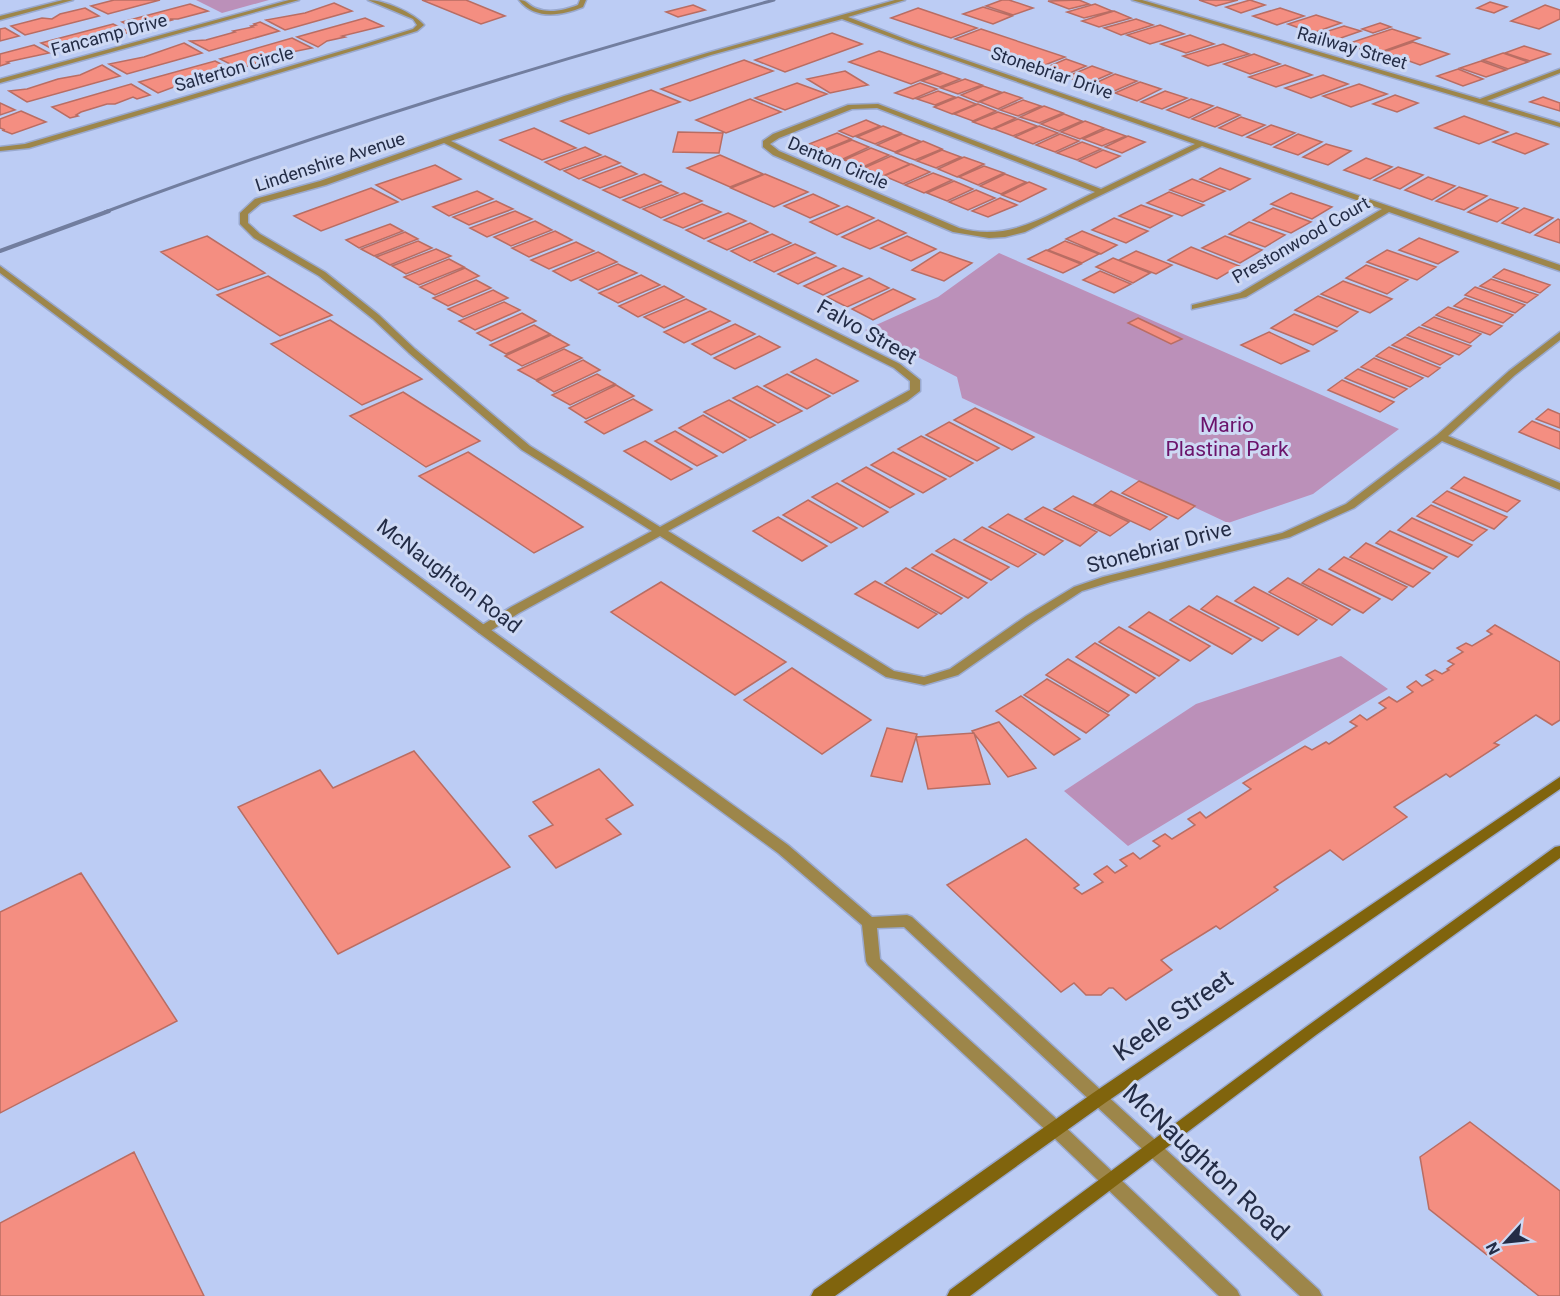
<svg xmlns="http://www.w3.org/2000/svg" width="1560" height="1296" viewBox="0 0 1560 1296" font-family="Roboto,sans-serif">
<style>
.green{fill:#bb90b9}
.building{fill:#f48e81;stroke:#b96d63;stroke-width:1.5}
.lines{fill:none;stroke-linecap:round;stroke-linejoin:round}
.minor-casing{stroke:#9aa9ce;stroke-width:3}
.tertiary-casing{stroke:#9aa9ce;stroke-width:3}
.secondary-casing{stroke:#9aa9ce;stroke-width:3}
.minor{fill:#9d864a;fill-rule:evenodd}
.tertiary{fill:#9d864a;fill-rule:evenodd}
.secondary{fill:#80640d;fill-rule:evenodd}
.rail-far1{stroke:#727e9f;stroke-width:3}
.rail{stroke:#727e9f;stroke-width:4}
.labels{text-anchor:middle;stroke-width:6;stroke-linejoin:round;paint-order:stroke}
.far-street-label{font-size:18px;fill:#232c46;stroke:#ced9f4}
.street-label{font-size:21px;fill:#232c46;stroke:#ced9f4}
.park-label{font-size:21px;fill:#6b136b;stroke:#ced9f4}
.near-street-label{font-size:26px;fill:#232c46;stroke:#ced9f4}
</style>
<rect width="100%" height="100%" fill="#bcccf4"/>
<!-- green -->
<path class="green" d="M196,0H269L222,13Z
M999,253L1399,429L1313,494L1228,523L962,398L957,377L865,330L938,297Z
M1341,656L1388,689L1128,846L1064,791L1196,704Z"/>
<!-- building -->
<path class="building" d="M114,0H160L108,14L91,6Z
M422,0H466L505,16L481,24Z
M1002,0H1009L1033,8L1013,15L986,6Z
M1079,0L1089,4L1069,9L1048,1Z
M1199,0H1238L1216,6Z
M1250,0L1265,5L1241,13L1226,7Z
M1490,2L1507,7L1494,13L1477,8Z
M334,3L352,11L285,30L266,20L305,13Z
M190,4L208,11L178,19H170L172,20L137,30L122,22Z
M1095,4L1112,11L1084,18L1067,12Z
M693,5L705,10L678,17L666,12Z
M1545,5L1560,10V19L1539,29L1511,21Z
M983,7L1012,16L993,24L963,14Z
M85,8L99,16L25,35L11,26L42,18L52,19L60,14Z
M918,8L977,28L951,38L891,18Z
M1280,8L1304,16L1277,25L1253,16Z
M1114,11L1131,18L1099,27L1082,21Z
M1316,15L1341,23L1313,33L1288,24Z
M365,18L383,26L342,36L345,37L327,41L318,47L297,37Z
M1136,19L1153,25L1121,35L1104,28Z
M260,22L279,31L209,51L190,41L206,40L235,32L233,31L253,27L251,26L256,25L254,24Z
M1380,23L1391,27L1373,33L1362,29Z
M113,24L130,32L100,40L96,38L83,45L56,51L41,43Z
M1160,25L1184,34L1150,44L1127,35Z
M1344,26L1361,31L1338,39L1322,33Z
M5,28L19,36L0,41V29Z
M981,29L1065,57L1040,67L955,39Z
M1392,29L1420,38L1375,54L1347,44Z
M832,33L862,44L785,72L755,60Z
M1190,35L1214,44L1186,53L1161,44Z
M292,38L312,48L277,55L240,69L220,59Z
M1413,42L1449,54L1420,65L1384,52Z
M184,43L202,53L127,74L109,64L144,57Z
M1223,44L1249,54L1208,66L1183,56Z
M34,45L49,53L7,62L9,63L0,66V54Z
M1524,46L1550,54L1530,61L1505,53Z
M879,51L941,72L911,84L849,62Z
M1503,53L1528,62L1508,69L1483,60Z
M1254,54L1280,64L1250,74L1224,64Z
M1066,59L1086,66L1063,76L1043,69Z
M744,60L773,71L690,101L661,89Z
M215,61L235,71L198,78L158,93L139,82Z
M1481,61L1506,70L1486,77L1460,68Z
M102,65L120,76L27,102L9,91L27,89L58,79L80,75Z
M1285,65L1312,75L1276,87L1249,77Z
M1092,66L1112,73L1087,84L1066,77Z
M1458,69L1483,79L1463,86L1437,76Z
M845,71L868,85L830,93L807,79Z
M943,73L960,79L940,87L922,81Z
M1115,74L1137,81L1112,92L1091,85Z
M1323,75L1348,84L1311,98L1285,88Z
M965,79L982,85L958,94L941,88Z
M1140,82L1161,89L1137,101L1115,93Z
M797,83L827,94L785,110L755,98Z
M920,83L937,89L913,99L895,93Z
M131,84L150,95L137,99L133,97L115,104H107L81,112L76,115L78,116L70,118L52,107Z
M1359,84L1387,94L1351,107L1323,96Z
M983,86L1001,92L978,102L961,95Z
M651,90L680,102L589,134L561,121Z
M938,91L955,97L935,105L917,99Z
M1165,91L1187,98L1162,109L1141,102Z
M1004,92L1022,98L998,109L980,102Z
M1395,95L1418,103L1397,112L1373,104Z
M958,97L976,104L952,114L934,107Z
M1543,97L1560,103V111L1530,102Z
M750,99L781,112L726,133L696,120Z
M1191,99L1213,106L1189,118L1167,110Z
M1023,100L1041,106L1018,116L1000,110Z
M0,103L15,110L0,115Z
M978,104L996,111L973,121L954,114Z
M1044,106L1063,113L1039,123L1020,117Z
M1217,107L1240,115L1215,127L1192,119Z
M21,111L46,122L12,134L2,130H5L0,128V119Z
M998,112L1016,118L992,129L973,122Z
M1064,114L1082,121L1059,131L1041,124Z
M1464,116L1508,132L1479,144L1435,128Z
M1241,117L1265,125L1242,136L1219,128Z
M1018,119L1037,126L1013,136L994,129Z
M866,120L880,126L853,137L839,131Z
M1085,121L1104,128L1080,139L1061,132Z
M1271,125L1295,133L1271,145L1247,137Z
M883,126L901,133L875,144L857,137Z
M1039,126L1058,133L1033,144L1015,137Z
M534,128L576,148L542,160L500,140Z
M1106,129L1126,136L1102,146L1083,139Z
M678,132L723,133L719,153L673,152Z
M837,133L851,139L824,150L809,144Z
M1516,133L1548,144L1525,154L1493,142Z
M902,134L920,141L895,152L877,145Z
M1060,134L1079,141L1055,152L1036,145Z
M1298,134L1322,142L1298,155L1274,147Z
M1128,136L1145,142L1122,153L1105,147Z
M852,140L869,147L843,159L825,151Z
M923,141L942,149L915,160L896,153Z
M1082,142L1101,149L1077,160L1057,153Z
M1326,144L1351,151L1328,165L1303,157Z
M585,147L601,155L560,170L545,162Z
M871,148L889,155L863,167L844,160Z
M942,150L961,157L936,168L917,161Z
M1103,150L1120,156L1096,168L1079,161Z
M720,155L763,174L730,187L687,168Z
M605,156L620,163L579,179L564,171Z
M891,156L910,164L883,176L864,168Z
M964,157L984,164L957,177L938,169Z
M1366,158L1392,167L1370,179L1344,170Z
M911,164L930,172L903,184L884,176Z
M435,165L461,179L402,200L376,185Z
M621,166L637,174L600,188L583,180Z
M984,166L1004,173L978,185L959,177Z
M1398,167L1423,175L1400,189L1374,180Z
M1220,168L1250,179L1230,190L1200,179Z
M933,173L952,180L924,193L905,185Z
M644,174L661,182L620,198L603,190Z
M765,174L808,192L774,207L731,188Z
M1005,174L1026,182L1001,194L980,186Z
M1428,177L1455,186L1432,200L1405,190Z
M1192,179L1225,191L1203,202L1170,190Z
M954,181L973,189L947,201L927,193Z
M1029,182L1046,189L1020,202L1002,195Z
M661,185L678,193L640,208L623,200Z
M1459,187L1487,196L1464,210L1436,201Z
M371,188L398,202L321,231L294,216Z
M976,190L995,198L968,210L949,202Z
M477,191L493,199L449,216L433,207Z
M1169,192L1204,205L1182,216L1147,203Z
M684,193L702,201L661,218L643,209Z
M1291,193L1332,207L1312,219L1271,204Z
M813,194L839,206L810,218L784,206Z
M1000,198L1017,205L988,217L972,211Z
M1490,199L1518,208L1497,222L1468,212Z
M496,201L513,209L469,225L453,217Z
M702,204L721,212L683,228L664,220Z
M1141,205L1172,216L1150,228L1119,216Z
M847,206L874,218L837,235L810,222Z
M1273,208L1311,222L1291,233L1253,220Z
M1524,208L1553,218L1530,233L1502,223Z
M515,211L532,219L487,237L470,228Z
M728,213L746,221L704,239L686,230Z
M1114,218L1148,231L1126,243L1092,230Z
M1558,219L1560,220V243L1535,235Z
M878,220L906,233L870,249L842,237Z
M535,221L552,230L511,246L494,237Z
M1249,222L1285,235L1265,247L1229,234Z
M750,223L768,232L727,250L708,241Z
M390,224L403,231L359,248L346,240Z
M555,231L572,240L529,257L512,248Z
M1082,231L1117,245L1101,254L1066,239Z
M405,232L418,239L374,256L361,249Z
M772,234L791,243L750,261L731,251Z
M207,236L265,273L218,290L161,252Z
M907,236L936,249L911,261L881,248Z
M1225,236L1262,250L1240,263L1202,248Z
M1419,238L1458,252L1438,264L1399,250Z
M418,241L432,248L390,265L376,257Z
M1065,241L1099,254L1082,263L1048,250Z
M576,242L594,251L549,269L531,260Z
M795,244L815,253L774,272L754,262Z
M1191,247L1239,266L1217,279L1168,260Z
M436,249L451,256L406,274L392,266Z
M1046,250L1081,264L1063,273L1028,259Z
M1387,250L1436,267L1417,280L1367,262Z
M1136,251L1172,265L1156,274L1119,260Z
M598,252L617,262L571,281L553,271Z
M940,252L972,263L944,281L912,270Z
M816,257L836,266L798,284L778,274Z
M1113,258L1150,273L1133,283L1096,267Z
M449,259L464,267L419,285L404,277Z
M618,264L637,273L598,290L580,280Z
M1366,265L1408,280L1387,294L1346,278Z
M465,268L479,276L435,295L420,287Z
M843,268L862,276L823,295L804,286Z
M1504,269L1550,285L1540,293L1493,277Z
M1100,271L1131,284L1114,293L1083,280Z
M641,275L660,285L618,303L599,293Z
M268,276L332,315L280,336L217,295Z
M869,278L889,288L847,307L827,297Z
M1491,279L1538,295L1527,303L1480,286Z
M476,280L491,288L448,306L433,298Z
M1343,281L1392,299L1370,313L1321,294Z
M664,286L684,297L638,317L619,306Z
M1475,287L1525,305L1515,313L1465,295Z
M893,289L915,299L873,320L852,309Z
M493,290L508,298L463,317L448,309Z
M1318,296L1358,312L1337,327L1295,310Z
M1465,298L1513,315L1503,323L1454,306Z
M686,299L706,309L664,328L644,317Z
M504,302L520,310L475,330L459,321Z
M1448,307L1502,326L1490,335L1436,315Z
M710,311L730,321L684,343L664,332Z
M522,313L536,321L491,341L477,333Z
M1294,314L1337,331L1313,345L1271,328Z
M1434,317L1481,334L1470,343L1422,325Z
M1138,318L1182,339L1171,344L1128,323Z
M330,320L422,379L362,405L271,344Z
M735,324L755,334L711,355L692,344Z
M534,325L550,334L506,354L490,345Z
M1419,327L1471,346L1459,355L1407,335Z
M1269,332L1309,351L1281,364L1241,345Z
M551,335L569,345L522,366L505,356Z
M759,336L780,347L735,369L714,358Z
M1405,337L1453,356L1440,365L1392,345Z
M1389,347L1440,368L1428,377L1376,356Z
M564,349L582,358L536,380L518,370Z
M1374,358L1423,378L1410,387L1361,367Z
M816,359L858,381L833,394L791,372Z
M583,360L600,370L554,392L537,381Z
M1358,369L1407,389L1394,398L1345,378Z
M597,374L615,384L570,405L552,395Z
M787,374L830,396L807,409L764,386Z
M1342,380L1394,402L1380,412L1328,390Z
M616,385L634,396L586,419L569,408Z
M757,386L802,411L778,423L733,398Z
M403,392L480,441L426,467L350,416Z
M633,399L652,410L604,434L585,422Z
M729,400L775,425L750,438L704,412Z
M975,408L1034,437L1012,450L954,420Z
M1548,409L1560,414V428L1536,419Z
M703,415L746,440L723,453L679,428Z
M1532,421L1560,432V449L1519,432Z
M949,422L999,448L977,461L926,435Z
M675,431L717,456L697,466L655,441Z
M921,436L973,463L950,477L898,449Z
M645,441L692,469L671,480L624,451Z
M468,452L583,527L534,553L419,476Z
M893,452L946,479L923,493L871,465Z
M866,467L914,494L890,508L842,481Z
M1464,477L1520,501L1507,512L1451,488Z
M1139,481L1195,506L1178,519L1122,493Z
M837,483L888,512L863,527L812,497Z
M1111,491L1167,517L1150,530L1094,504Z
M1447,491L1507,517L1494,529L1433,502Z
M1073,496L1129,522L1110,536L1054,509Z
M808,500L857,528L831,543L783,515Z
M1431,505L1487,530L1473,541L1417,516Z
M1043,507L1097,532L1080,546L1025,519Z
M1008,514L1063,541L1044,555L989,527Z
M778,517L827,546L802,561L753,531Z
M1412,518L1472,545L1458,557L1398,530Z
M982,527L1036,554L1018,567L964,540Z
M1390,531L1447,557L1433,569L1376,543Z
M954,539L1009,567L991,580L936,551Z
M1366,543L1430,573L1413,587L1350,557Z
M932,554L987,583L968,598L912,568Z
M1344,557L1407,587L1392,600L1329,569Z
M906,568L962,598L941,614L885,583Z
M1319,569L1380,599L1363,613L1302,583Z
M1288,578L1350,610L1332,625L1269,592Z
M875,581L937,614L918,628L855,594Z
M661,582L786,662L735,695L611,612Z
M1254,587L1317,620L1298,635L1235,601Z
M1217,596L1279,628L1262,641L1201,609Z
M1189,606L1251,639L1232,654L1170,620Z
M1149,612L1210,646L1190,661L1129,627Z
M1495,625L1560,662V720L1552,725L1536,715L1494,743L1499,745L1450,777L1446,774L1394,807L1407,817L1343,860L1330,850L1274,887L1278,890L1220,929L1216,926L1161,960L1172,970L1126,1000L1113,988H1109L1101,995H1086L1074,983L1061,992L947,885L1026,839L1079,885L1074,888L1082,894L1103,882L1094,874L1107,866L1115,873L1127,866L1120,860L1133,853L1140,859L1160,846L1153,841L1165,834L1172,839L1195,825L1188,819L1200,812L1206,818L1251,789L1243,783L1305,746L1312,750L1326,742L1329,744L1357,726L1350,722L1360,715L1367,720L1386,708L1379,703L1389,697L1397,702L1413,692L1407,687L1416,681L1422,686L1433,680L1426,675L1435,670L1442,674L1449,670L1447,669L1454,664L1448,661L1463,652L1457,648L1466,643L1472,646L1492,634L1487,631Z
M1119,627L1179,660L1159,676L1099,642Z
M1095,643L1155,678L1136,693L1076,657Z
M1068,659L1129,695L1108,712L1046,675Z
M792,668L871,720L822,754L744,700Z
M1047,679L1109,715L1086,733L1024,695Z
M1021,696L1080,739L1054,755L996,711Z
M999,722L1036,768L1008,777L972,731Z
M887,728L917,734L902,782L871,776Z
M974,733L990,784L928,789L916,737Z
M414,751L510,867L338,954L238,807L320,770L333,788Z
M599,769L633,805L606,819L621,834L556,868L529,836L553,825L533,802Z
M81,873L177,1021L0,1113V912Z
M1470,1122L1560,1191V1296H1539L1429,1209L1420,1157Z
M134,1152L204,1296H0V1223Z"/>
<g class="lines">
<defs>
<path id="minor" d="M63,0H73L0,20V16Z
M289,0H299L0,83V79Z
M368,0C384,0 414,13 424,25L417,31L369,46L29,148L0,151V147L25,144L365,44L413,29L417,25L413,19Z
M519,0C527,0 528,5 535,8C549,14 565,10 578,5L580,0H586L583,7C561,16 535,20 519,0Z
M895,0H905L848,17L913,42L1560,265V271L1389,212L1246,297L1192,309V305L1240,293L1382,209L1202,146L1025,232L1005,237L989,238L953,232L773,155L763,147V141L773,134L848,105L878,104L1101,189L1195,144L909,44L842,19L711,55L570,100L451,141L900,364L920,380V391L907,401L668,531L894,671L924,677L950,669L1026,616L1074,587L1103,577L1282,533L1346,504L1437,435L1509,371L1560,332V340L1515,375L1448,436L1560,483V490L1442,441L1354,508L1290,537L1111,582L1082,591L1034,622L958,675L924,685L886,677L660,536L519,613L487,633H479L477,630L479,627L511,607L652,531L522,450L409,353L373,319L319,276L254,238L240,224V213L255,199L320,181L564,96L707,53ZM877,108L1095,192C1050,213 1011,243 959,228L779,151L770,144L779,138L852,109ZM444,143L894,368L910,381V390L660,527L530,446L415,349L379,315L325,272L260,234L248,223V214L261,203L326,185Z
M1132,0H1142L1480,99L1560,69V73L1487,101L1560,123V127Z"/>
<path id="tertiary" d="M0,266L487,627L788,845L872,917L907,915L912,917L1319,1290L1322,1296H1300L904,927L877,928L880,959L1062,1124L1237,1290L1240,1296H1219L1050,1134L868,965L866,961L862,925L778,853L479,633L0,273Z"/>
<path id="secondary" d="M1560,777V789L1105,1103L835,1296H811L814,1290L1093,1093Z
M1560,846V858L1316,1035L970,1296H947L950,1290L1306,1027L1555,847Z"/>
</defs>
<!-- minor casing -->
<use href="#minor" class="minor-casing"/>
<!-- tertiary casing -->
<use href="#tertiary" class="tertiary-casing"/>
<!-- secondary casing -->
<use href="#secondary" class="secondary-casing"/>
<!-- minor -->
<use href="#minor" class="minor"/>
<!-- tertiary -->
<use href="#tertiary" class="tertiary"/>
<!-- secondary -->
<use href="#secondary" class="secondary"/>
<!-- rail-far1 -->
<path class="rail-far1" d="M105,212C324,130 548,62 774,0"/>
<!-- rail -->
<path class="rail" d="M0,251L109,211"/>
</g>
<g class="labels">
<!-- far-street labels -->
<g class="far-street-label">
<text transform="translate(109 35) rotate(-15)" y="6">Fancamp Drive</text>
<text transform="translate(1352 48) rotate(16)" y="6">Railway Street</text>
<text transform="translate(234 69) rotate(-16)" y="6">Salterton Circle</text>
<text transform="translate(1052 73) rotate(19)" y="6">Stonebriar Drive</text>
<text transform="translate(330 162) rotate(-18)" y="6">Lindenshire Avenue</text>
<text transform="translate(838 163) rotate(23)" y="6">Denton Circle</text>
<text transform="translate(1301 240) rotate(-30)" y="6">Prestonwood Court</text>
</g>
<!-- street labels -->
<g class="street-label">
<text transform="translate(867 332) rotate(29)" y="7">Falvo Street</text>
<text transform="translate(1159 547) rotate(-15)" y="7">Stonebriar Drive</text>
<text transform="translate(449 576) rotate(37)" y="7">McNaughton Road</text>
</g>
<!-- park labels -->
<g class="park-label">
<text x="1227" y="432">Mario<tspan x="1227" dy="24">Plastina Park</tspan></text>
</g>
<!-- near-street labels -->
<g class="near-street-label">
<text transform="translate(1173 1015) rotate(-35)" y="9">Keele Street</text>
<text transform="translate(1206 1162) rotate(43)" y="9">McNaughton Road</text>
</g>
</g>
<!-- north arrow -->
<g transform="translate(1506 1242) rotate(243)" stroke="#ced9f4" stroke-width="4.5" paint-order="stroke">
<path d="M0-4.5L10 22L0 15L-10 22Z" fill="#232c46"/>
<text y="-9" font-size="16" font-weight="bold" text-anchor="middle" fill="#232c46">N</text>
</g>
</svg>
